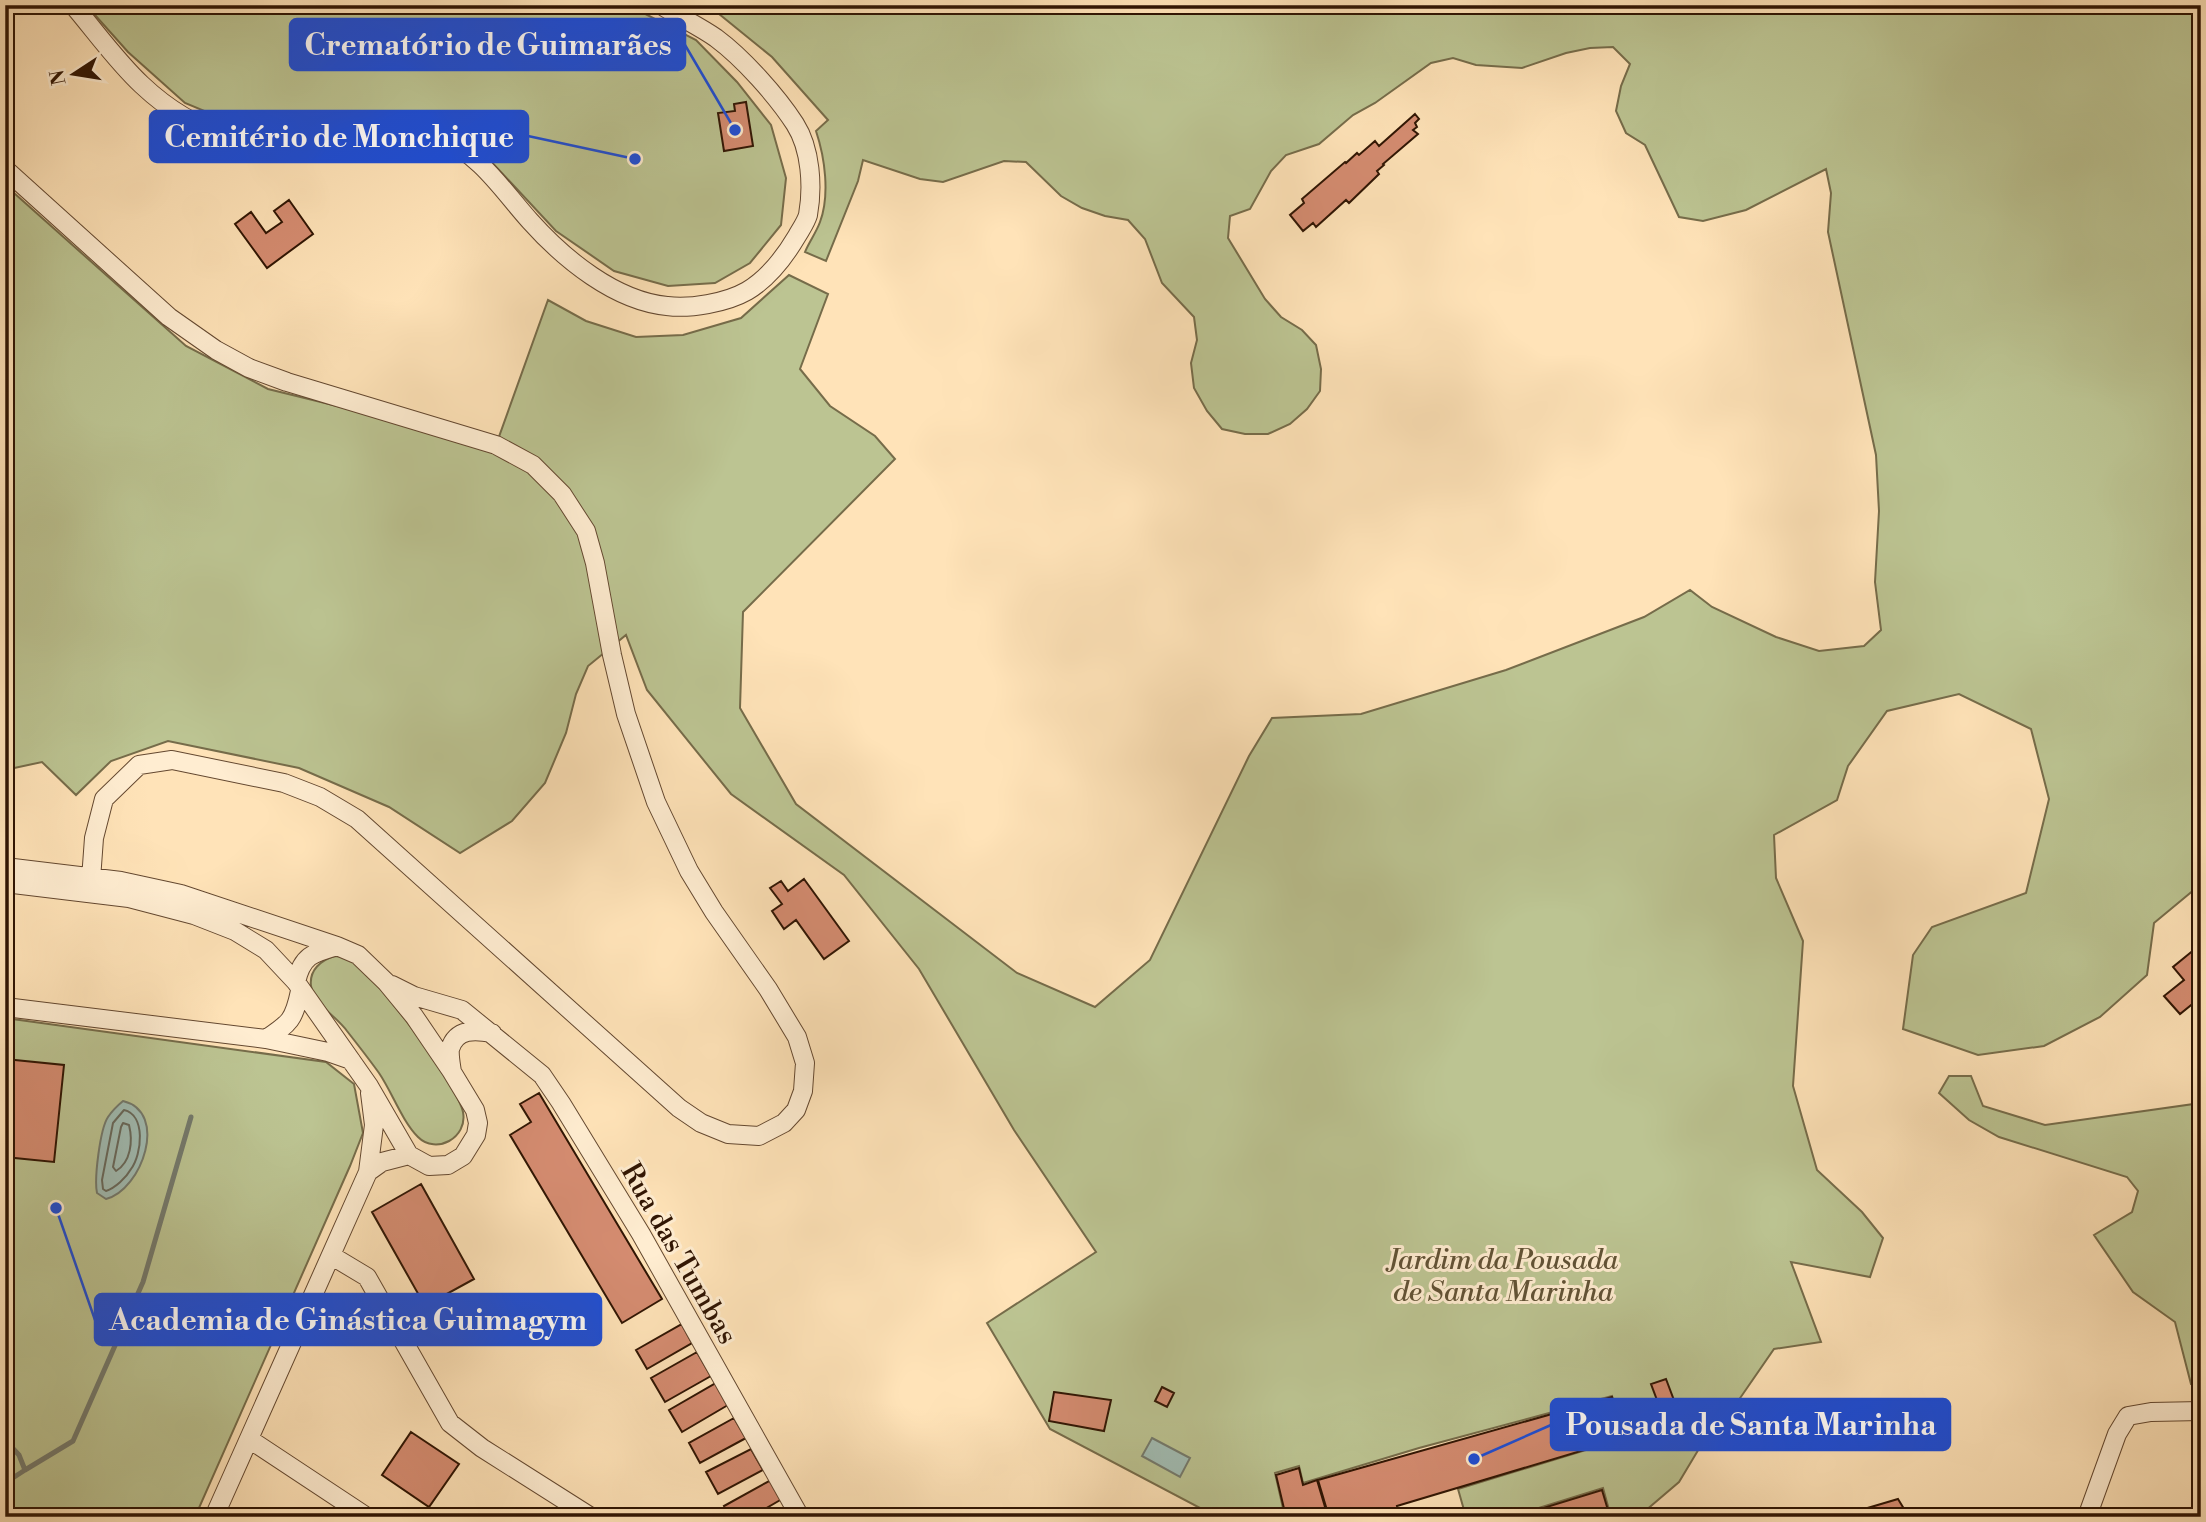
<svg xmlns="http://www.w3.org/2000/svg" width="2206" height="1522" viewBox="0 0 2206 1522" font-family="'Libre Bodoni',serif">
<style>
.green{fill:#bcc492;stroke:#766c4a;stroke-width:2}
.water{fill:#a1bdb4;stroke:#747a6d;stroke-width:2}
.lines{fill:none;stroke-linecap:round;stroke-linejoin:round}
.shore{stroke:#68695c;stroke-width:2}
.stream{stroke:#747a6d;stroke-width:5}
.building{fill:#d58c71;stroke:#301503;stroke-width:2}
.minor-casing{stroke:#644830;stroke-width:20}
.minor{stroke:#ffedd1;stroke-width:18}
.labels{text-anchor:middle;stroke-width:6;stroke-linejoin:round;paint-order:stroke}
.street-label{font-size:28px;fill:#301503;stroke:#ffedd1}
.park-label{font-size:28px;font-style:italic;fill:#615235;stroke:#ffedd1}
.leader{fill:none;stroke:#1d4ed8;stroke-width:2.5}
.callout-dot{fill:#1d4ed8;stroke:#ffedd1;stroke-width:2.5}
.callout{fill:#1d4ed8;stroke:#1d4ed8;stroke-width:2.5}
.callout-label{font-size:30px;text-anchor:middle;font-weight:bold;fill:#fff}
</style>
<rect width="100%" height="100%" fill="#ffe3b8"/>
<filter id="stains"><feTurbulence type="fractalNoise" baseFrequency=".00286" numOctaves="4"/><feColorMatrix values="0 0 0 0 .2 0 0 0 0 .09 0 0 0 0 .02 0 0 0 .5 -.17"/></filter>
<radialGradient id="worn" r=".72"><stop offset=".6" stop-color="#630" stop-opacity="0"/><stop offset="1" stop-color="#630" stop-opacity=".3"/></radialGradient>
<!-- green -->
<path class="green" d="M86,5H628L696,40L737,82L771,125L786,178L781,225L750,263L715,283L668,286L614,271L556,231L473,142L413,119H363L304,127L245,128L185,103L128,52Z
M708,5H2201V884L2154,923L2147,975L2100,1017L2044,1046L1978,1055L1903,1029L1913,955L1932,927L2026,893L2049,799L2031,729L1959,694L1887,711L1848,766L1837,800L1774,835L1776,878L1803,941L1793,1086L1817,1170L1862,1212L1883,1238L1870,1277L1791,1262L1821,1342L1774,1349L1736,1404L1703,1442L1679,1482L1638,1517H1611L1603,1488L1510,1517H1466L1458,1489L1625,1438L1612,1396L1419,1448L1303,1483L1299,1466L1275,1473L1285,1517H1217L1050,1429L987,1323L1096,1252L1014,1130L919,969L844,875L731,794L647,690L626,635L588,666L576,694L566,733L545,783L512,821L460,853L389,807L299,768L168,741L111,761L76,795L42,762L5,770V185L186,346L268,389L496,445L548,300L586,321L636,337L683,335L741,318L789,275L828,294L800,369L830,406L875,436L895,459L743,612L740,708L796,804L1017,973L1095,1007L1150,960L1249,756L1272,718L1361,714L1506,670L1644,617L1690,590L1712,607L1776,637L1819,651L1864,646L1881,630L1875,582L1879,511L1876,455L1828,232L1831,193L1826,169L1746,210L1703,221L1679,217L1645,145L1626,133L1616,111L1621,86L1630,64L1613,47L1590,48L1566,53L1522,68L1476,65L1453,58L1431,63L1375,103L1353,115L1319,144L1286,155L1271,171L1250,209L1230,216L1228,238L1265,299L1281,317L1302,330L1316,345L1321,369L1320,391L1307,409L1290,424L1268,434H1245L1222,429L1207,411L1194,388L1191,363L1197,340L1194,317L1162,283L1145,239L1128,220L1105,216L1082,208L1061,196L1026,162L1004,161L943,182L920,179L863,160L858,181L826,261L805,252C809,242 816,233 820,222C830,195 825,158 816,131L828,120L772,57Z
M335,956C340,956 345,956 350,959C375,974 457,1084 463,1112C468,1138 436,1155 418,1137C402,1121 392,1092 379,1073C369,1059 358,1045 347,1031C337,1017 314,1004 311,986C309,970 321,960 335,956Z
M5,1018L326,1062L354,1084L363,1133L350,1166L195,1517H5Z
M1949,1076H1971L1983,1106L2045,1125L2201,1103V1385L2191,1384L2175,1322L2133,1292L2094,1235L2132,1212L2138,1191L2127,1177L1999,1137L1969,1120L1939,1093Z"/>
<!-- water -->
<path class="water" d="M123,1101C169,1112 142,1190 106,1199L97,1193C94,1179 100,1129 108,1117C112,1111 117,1106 123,1101Z
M1152,1438L1190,1458L1180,1477L1142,1456Z"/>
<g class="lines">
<!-- shore -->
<path class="shore" d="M124,1110C146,1115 142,1154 131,1169C126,1178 115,1188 106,1191L103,1189L102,1180L113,1123Z
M123,1123L129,1125C133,1141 131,1162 116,1171L113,1167L121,1127Z"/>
<!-- stream -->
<path class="stream" d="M5,1440L19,1455L25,1470L5,1483
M25,1470L73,1441L143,1282L191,1117"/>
</g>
<!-- building -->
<path class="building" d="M746,102L753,146L724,151L718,113L735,111L734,104Z
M1415,114L1419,119L1415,123L1417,127L1413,130L1418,134L1383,164L1384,165L1377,171L1379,174L1349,203L1346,200L1316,227L1313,223L1303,231L1290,215L1304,203L1302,199L1345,162L1346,163L1357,153L1359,155L1375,141L1379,146Z
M289,200L313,234L267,268L235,224L251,212L266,233L282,222L274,211Z
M804,879L849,941L824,959L796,920L784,929L772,911L782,904L770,888L781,881L788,891Z
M2201,944V997L2180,1014L2164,996L2184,980L2173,967Z
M5,1059L64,1065L54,1162L5,1157Z
M539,1093L662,1299L622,1323L510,1135L531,1122L520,1104Z
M421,1184L474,1279L425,1306L372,1212Z
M682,1324L692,1343L647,1369L636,1350Z
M697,1352L711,1376L665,1402L651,1378Z
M1666,1379L1675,1403L1660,1408L1651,1384Z
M716,1383L728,1405L682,1432L669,1410Z
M1162,1387L1174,1393L1167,1407L1155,1401Z
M1054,1392L1111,1400L1104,1431L1049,1421Z
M1612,1397L1624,1438L1397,1506L1400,1517H1329L1318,1480Z
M734,1418L746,1438L700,1463L689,1443Z
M411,1432L459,1464L429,1507L382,1475Z
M751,1449L763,1470L718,1494L706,1472Z
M1299,1468L1303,1485L1317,1480L1328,1517H1286L1276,1475Z
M771,1480L782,1499L751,1517H730L724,1506Z
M1602,1490L1610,1517H1514Z
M1898,1499L1909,1517H1837Z"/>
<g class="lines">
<defs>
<path id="minor" d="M73,5C95,31 118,63 142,85C195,135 254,151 326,139C362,134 405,123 441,138C481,155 503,191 530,221C564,259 615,301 667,306C690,309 726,303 747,291C769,278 784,258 797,236C801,229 806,222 808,215C813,187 811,149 795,124C777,96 743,58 716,38C699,26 679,17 661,5
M5,169L169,317L216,350L249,368L287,382L496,445L533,465L562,494L586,531L595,563L612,655L626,714L656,802L689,871L714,912L768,989L797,1037L805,1063L803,1091L796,1110L784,1123L759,1136L728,1134L701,1123L679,1108L357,819L320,797L284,783L172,760L139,765L104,799L94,838L90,893
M5,867L121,881L181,894L337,946L358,955L386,982L414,1016L452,1072L475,1110L478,1123L476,1135L463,1156L448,1165L429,1166L409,1155L369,1086L296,982C302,956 312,953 337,946
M5,883L129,898L194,915L235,931L266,950L296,982
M392,985L414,996L462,1010L542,1075L561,1103L641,1234L800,1517
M5,1007L266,1039L328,1052L351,1060
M266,1039C290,1023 294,1020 300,991
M452,1072C451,1065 449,1055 450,1049C456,1028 476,1030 492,1033
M368,1172L382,1162L409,1155
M332,1256L367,1277L450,1423L482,1448L591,1517
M249,1439L367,1517
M214,1517L368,1172L374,1125L370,1093
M2087,1517L2117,1434L2128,1416L2151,1412L2201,1411"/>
</defs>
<!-- minor casing -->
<use href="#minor" class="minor-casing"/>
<!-- minor -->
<use href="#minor" class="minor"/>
</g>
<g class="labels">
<!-- street labels -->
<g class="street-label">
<text transform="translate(680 1253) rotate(60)" y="10">Rua das Tumbas</text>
</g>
<!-- park labels -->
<g class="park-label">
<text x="1503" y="1269">Jardim da Pousada<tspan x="1503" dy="32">de Santa Marinha</tspan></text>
</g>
</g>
<!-- callouts -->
<path class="leader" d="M735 130L685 45M635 159L528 136M56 1208L95 1320M1474 1459L1551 1425"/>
<g class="callout-dot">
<circle cx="735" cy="130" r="7"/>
<circle cx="635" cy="159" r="7"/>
<circle cx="56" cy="1208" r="7"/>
<circle cx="1474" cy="1459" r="7"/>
</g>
<g class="callout">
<rect x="290" y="19" width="395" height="51" rx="7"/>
<rect x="150" y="111" width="378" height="51" rx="7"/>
<rect x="95" y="1294" width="506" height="51" rx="7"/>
<rect x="1551" y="1399" width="399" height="51" rx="7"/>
</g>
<g class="callout-label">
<text x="488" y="55">Crematório de Guimarães</text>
<text x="339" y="147">Cemitério de Monchique</text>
<text x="348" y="1330">Academia de Ginástica Guimagym</text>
<text x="1751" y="1435">Pousada de Santa Marinha</text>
</g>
<!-- margin -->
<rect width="2206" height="1522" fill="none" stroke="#ffe3b8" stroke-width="28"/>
<rect x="7" y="7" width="2192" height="1508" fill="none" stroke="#301503" stroke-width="3.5"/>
<rect x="14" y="14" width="2178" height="1494" fill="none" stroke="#301503" stroke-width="2"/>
<!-- north arrow -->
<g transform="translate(74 74) rotate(258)" stroke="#ffedd1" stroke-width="5" paint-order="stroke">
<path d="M0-5L12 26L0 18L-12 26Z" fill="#301503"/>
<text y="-10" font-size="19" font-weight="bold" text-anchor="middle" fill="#301503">N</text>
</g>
<rect width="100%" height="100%" filter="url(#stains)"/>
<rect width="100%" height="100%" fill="url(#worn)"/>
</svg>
